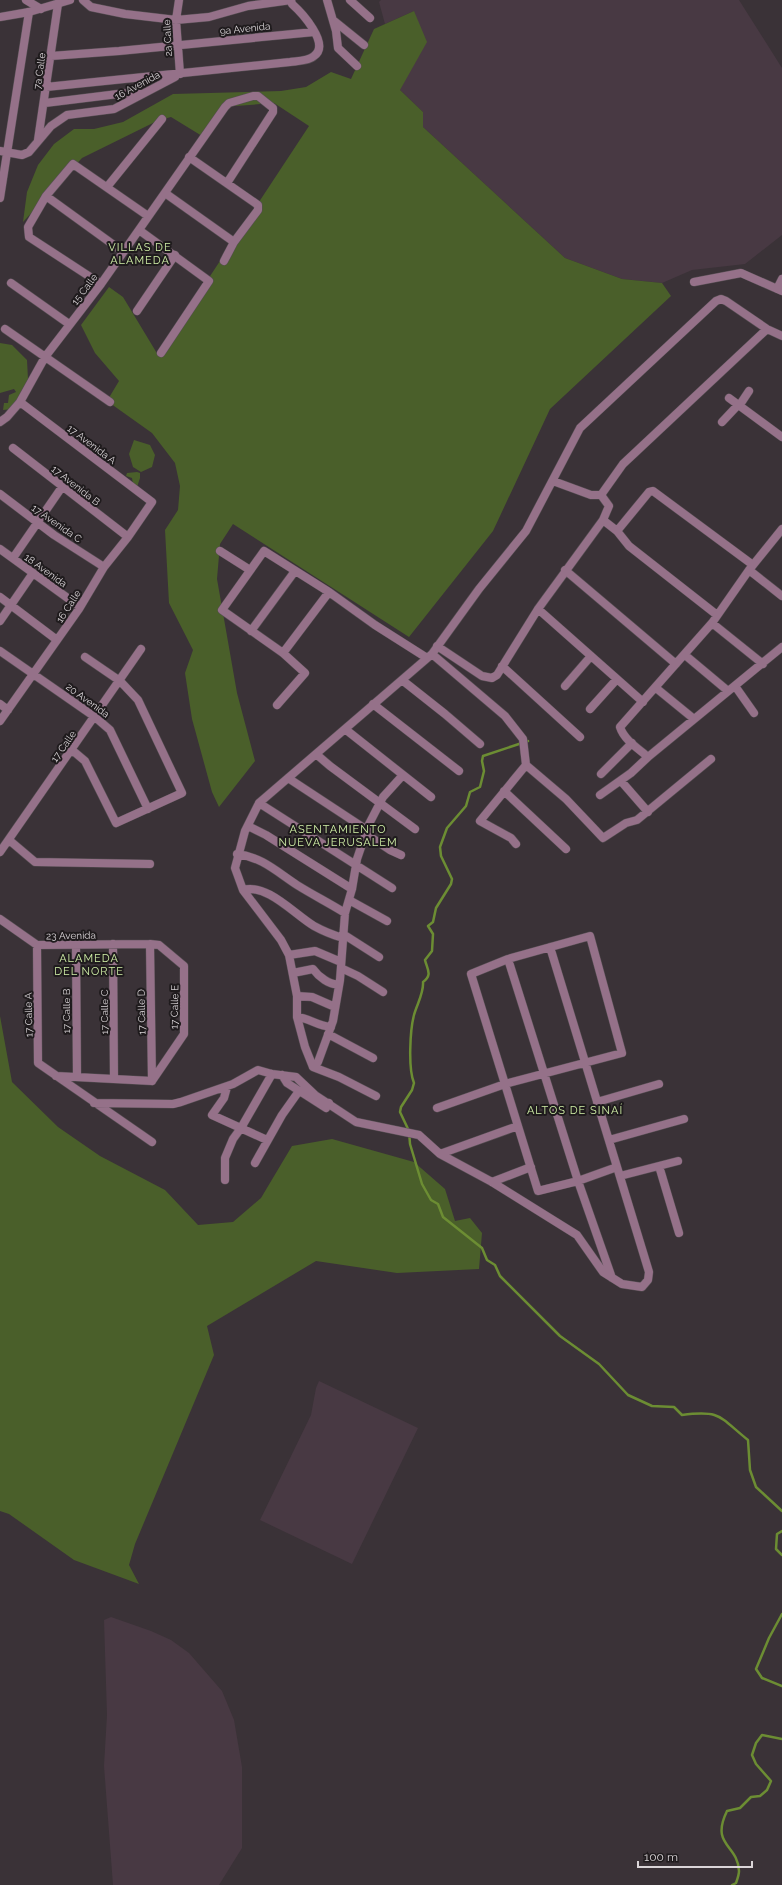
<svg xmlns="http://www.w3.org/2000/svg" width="782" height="1885" viewBox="0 0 782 1885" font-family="Raleway,sans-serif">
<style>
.built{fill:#483943}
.green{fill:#4a5f2a}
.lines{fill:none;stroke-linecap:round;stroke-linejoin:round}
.stream{stroke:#6c8d33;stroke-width:2.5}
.minor-casing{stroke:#574f54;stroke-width:9}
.tertiary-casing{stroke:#574f54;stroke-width:9}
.minor{stroke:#957189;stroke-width:8}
.tertiary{stroke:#957189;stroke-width:8}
.labels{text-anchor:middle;stroke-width:4;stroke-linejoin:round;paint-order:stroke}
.street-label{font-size:10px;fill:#dad5d8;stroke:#1f1b1d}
.neighbourhood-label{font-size:11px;letter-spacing:1px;fill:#d0efa7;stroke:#1f1b1d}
</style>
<rect width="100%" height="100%" fill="#3a3237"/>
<!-- built -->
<path class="built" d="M381,0H739L782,68V235L745,264L692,270L662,283L622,279L565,258L423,127V112L400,90L414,11L385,24L379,2Z
M319,1381L418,1428L352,1564L260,1520L311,1415L316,1388Z
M111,1617L151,1631L171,1640L189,1653L222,1691L234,1720L242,1767V1848L219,1885H113L104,1766L107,1715L104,1620Z"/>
<!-- green -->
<path class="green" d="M414,11L427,42L400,90L423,112V127L565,258L622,279L662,283L671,296L550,409L493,531L409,637L233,524L220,544L217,579L237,693L255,761L219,807L212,792L192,719L185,673L193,650L169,603L165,530L178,510L180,486L175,463L152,433L107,401L119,381L95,353L81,325L109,287L123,297L158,355L309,126L274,103L222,107L202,136L171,117L157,121L82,158L23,222L27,192L38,165L54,144L74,129H94L123,122L173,94L281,91L306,87L331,72L351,79L374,29Z
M0,343L12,345L27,360L28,379L12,409L3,410L4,403H8L9,395L16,392L14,389L0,393Z
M134,440L150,445L155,455L152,467L141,472L133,467L129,454Z
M137,472L140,473V478L137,487L133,484L132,478L126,476L127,473Z
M0,1016L12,1082L58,1127L100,1156L165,1190L198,1225L233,1222L261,1198L292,1146L332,1139L414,1162L445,1189L455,1221L470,1218L482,1233L479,1269L397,1273L316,1261L207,1326L214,1355L135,1544L129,1565L139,1584L74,1560L9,1514L0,1511Z"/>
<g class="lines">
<!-- stream -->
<path class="stream" d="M528,741L483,756L482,761L484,771L480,787L470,792L466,806L447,828L440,847L441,856L452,879L451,884L436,908L433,922L428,926L433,934L432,951L425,960C427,969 433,975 423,982C424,993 417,1004 414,1015C410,1030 408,1069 414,1083L412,1090L401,1107L400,1112L409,1131L410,1144L422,1184L431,1200L438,1204L443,1217L482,1248L487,1260L495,1265L500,1276L560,1336L599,1364L628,1395L652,1406L674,1407L682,1415C722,1410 719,1417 748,1440L750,1470L756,1487L782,1511
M782,1531L777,1534L776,1549L782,1555
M782,1614L769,1638L756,1669L762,1678L782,1686
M732,1885L736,1883C737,1880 739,1875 739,1871C738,1844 710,1846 727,1811L740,1808L751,1797L760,1796L767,1790L771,1781L756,1764L752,1755L756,1743L762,1735L782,1739"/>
<defs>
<path id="minor" d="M26,0L41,9
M179,0L176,20L180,74
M327,0L336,31L338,48L357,66
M350,0L370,18
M333,20L364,45
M51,56L119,51L314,32
M46,87L290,62C297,61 309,61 314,56C331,44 301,12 292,4L291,0L248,6L209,17L176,20L125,14L91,7L83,0
M45,103L126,93L141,94
M38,140L58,4
M0,151L22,155L29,152L51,126L67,115L114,109L175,77
M189,157L258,205V210L234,242L224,261
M107,187L162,119
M165,193L234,242
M46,196L122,251
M0,198L29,12
M139,230L209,281L161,353
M694,282L741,273L782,291
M11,283L69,324
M101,284L29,237L28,227L46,196L73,164L148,216
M777,289L782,279
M137,311L175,255
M5,329L110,402
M729,398L782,437
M739,406L749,391
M0,422L7,417L20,402L45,357L101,284L225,107L229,103L253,96H258L273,108V112L227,183
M722,422L738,405
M13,448L128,537
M553,481L591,495H601L623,464L767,329
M0,494L54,535L104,567
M603,520L617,531L629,546L717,615
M617,531L649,492L653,491L753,565
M0,549L80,607
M220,551L250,570
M13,558L62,487
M565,570L676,664
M749,570L782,596
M0,597L57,640
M538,609L643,702
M0,621L33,573
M712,623L763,664
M251,631L295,571
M437,646L482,676L492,678L497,675L538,609L603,520L609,506L601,495
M0,651L95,717L110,730L148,809
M283,653L329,592L375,625L427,658
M432,654L505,716L523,739L526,765L480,821L511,838L516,844
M685,655L728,691
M502,666L580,737
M402,680L445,714L480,744
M565,686L591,656
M735,686L754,713
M656,688L694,719
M0,704L8,710
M373,704L459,771
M277,705L305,673L283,653L222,610L264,551L329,592
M590,709L617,679
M0,721L79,609L104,567L128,537L152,502L20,402
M345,729L431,797
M72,750L85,761L116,823L182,793L138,700L120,681L85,657
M316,754L330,766L415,829
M648,757C639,749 624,740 620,727L712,623L749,570L782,529
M526,765L566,799L603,838L626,823L637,820L711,759
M601,774L632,743
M288,778L367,830
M621,781L648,812
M504,791L566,849
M600,795L631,773L648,757L782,647
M259,803L392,888
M248,826L266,835L352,889
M366,834L390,850L401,855
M9,840L35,862L150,864
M0,852L141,649
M237,854C262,857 277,872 297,885C313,895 329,903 345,913
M243,890C267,883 294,914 314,926C323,931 333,935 343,938
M349,900L387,921
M0,919L37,945L150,944L159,945L184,966V1034L152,1081
M343,934L379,957
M113,944L114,1079
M150,944L152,1081
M37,945L38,1063L152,1142
M76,945L77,1077
M289,955L315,951L341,962
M508,959L578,1181L612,1278
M341,968L358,976L383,992
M293,973L313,969C318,976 330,986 339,984
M297,996L312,997L335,1007
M297,1017C309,1018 317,1026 331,1027
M328,1034L373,1058
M313,1067L318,1062L333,1021L340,980L345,913L352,889L357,859L369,824L383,797L403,775
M282,1075L287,1083L326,1108L329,1103
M56,1076L152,1081
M227,1087L224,1098L212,1115L267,1140
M376,1096L339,1077L313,1067L305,1047L297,1017V996L289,955L281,940L243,890L235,868L245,831L259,803L432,654L479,589L526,531L580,428L716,301L721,299L726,301L767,329L782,336
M597,1102L659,1084
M94,1103L173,1104L181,1102L233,1084L258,1070L272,1074L296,1077L315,1095L356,1122L419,1135L440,1154L492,1182L577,1235L603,1272L622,1284L642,1287L648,1280L649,1272L550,947
M437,1108L505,1084L622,1053L590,936L508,959L471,974L538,1191L578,1181L617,1167
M609,1140L684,1119
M440,1154L518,1126
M255,1163L282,1115L299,1091
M659,1166L679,1233
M620,1176L678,1161
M225,1180V1158L233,1139L241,1128L272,1074
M492,1182L531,1167"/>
<path id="tertiary" d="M0,17L29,12L70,0"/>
</defs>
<!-- minor casing -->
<use href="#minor" class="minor-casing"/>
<!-- tertiary casing -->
<use href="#tertiary" class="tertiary-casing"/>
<!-- minor -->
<use href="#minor" class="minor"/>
<!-- tertiary -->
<use href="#tertiary" class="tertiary"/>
</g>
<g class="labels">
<!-- street labels -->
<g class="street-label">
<text transform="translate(245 28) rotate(-6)" y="4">9a Avenida</text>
<text transform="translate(167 38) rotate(-93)" y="4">2a Calle</text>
<text transform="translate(39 71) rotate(-82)" y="4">7a Calle</text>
<text transform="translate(137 85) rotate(-28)" y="4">16 Avenida</text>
<text transform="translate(84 289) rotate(-53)" y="4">15 Calle</text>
<text transform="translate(92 444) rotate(37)" y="4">17 Avenida A</text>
<text transform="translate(76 485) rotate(38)" y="4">17 Avenida B</text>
<text transform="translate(57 523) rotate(35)" y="4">17 Avenida C</text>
<text transform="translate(46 570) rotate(36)" y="4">18 Avenida</text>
<text transform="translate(68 606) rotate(-57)" y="4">16 Calle</text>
<text transform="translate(88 700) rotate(36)" y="4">20 Avenida</text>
<text transform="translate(63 746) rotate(-55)" y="4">17 Calle</text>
<text transform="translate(71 935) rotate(-1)" y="4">23 Avenida</text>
<text transform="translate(174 1007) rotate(-89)" y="4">17 Calle E</text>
<text transform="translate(66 1011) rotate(-90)" y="4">17 Calle B</text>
<text transform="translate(104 1012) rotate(-90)" y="4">17 Calle C</text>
<text transform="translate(141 1012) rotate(-91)" y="4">17 Calle D</text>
<text transform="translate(28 1015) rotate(-91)" y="4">17 Calle A</text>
</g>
<!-- neighbourhood labels -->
<g class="neighbourhood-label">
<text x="140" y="251">VILLAS DE<tspan x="140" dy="13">ALAMEDA</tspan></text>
<text x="338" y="833">ASENTAMIENTO<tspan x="338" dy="13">NUEVA JERUSALEM</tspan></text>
<text x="89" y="962">ALAMEDA<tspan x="89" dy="13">DEL NORTE</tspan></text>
<text x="575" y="1114">ALTOS DE SINAÍ</text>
</g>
</g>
<!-- scale -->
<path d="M638 1861v6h114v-6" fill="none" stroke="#dad5d8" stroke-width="2"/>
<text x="644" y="1861" font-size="12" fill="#dad5d8" stroke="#1f1b1d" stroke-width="3" paint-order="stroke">100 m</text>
</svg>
